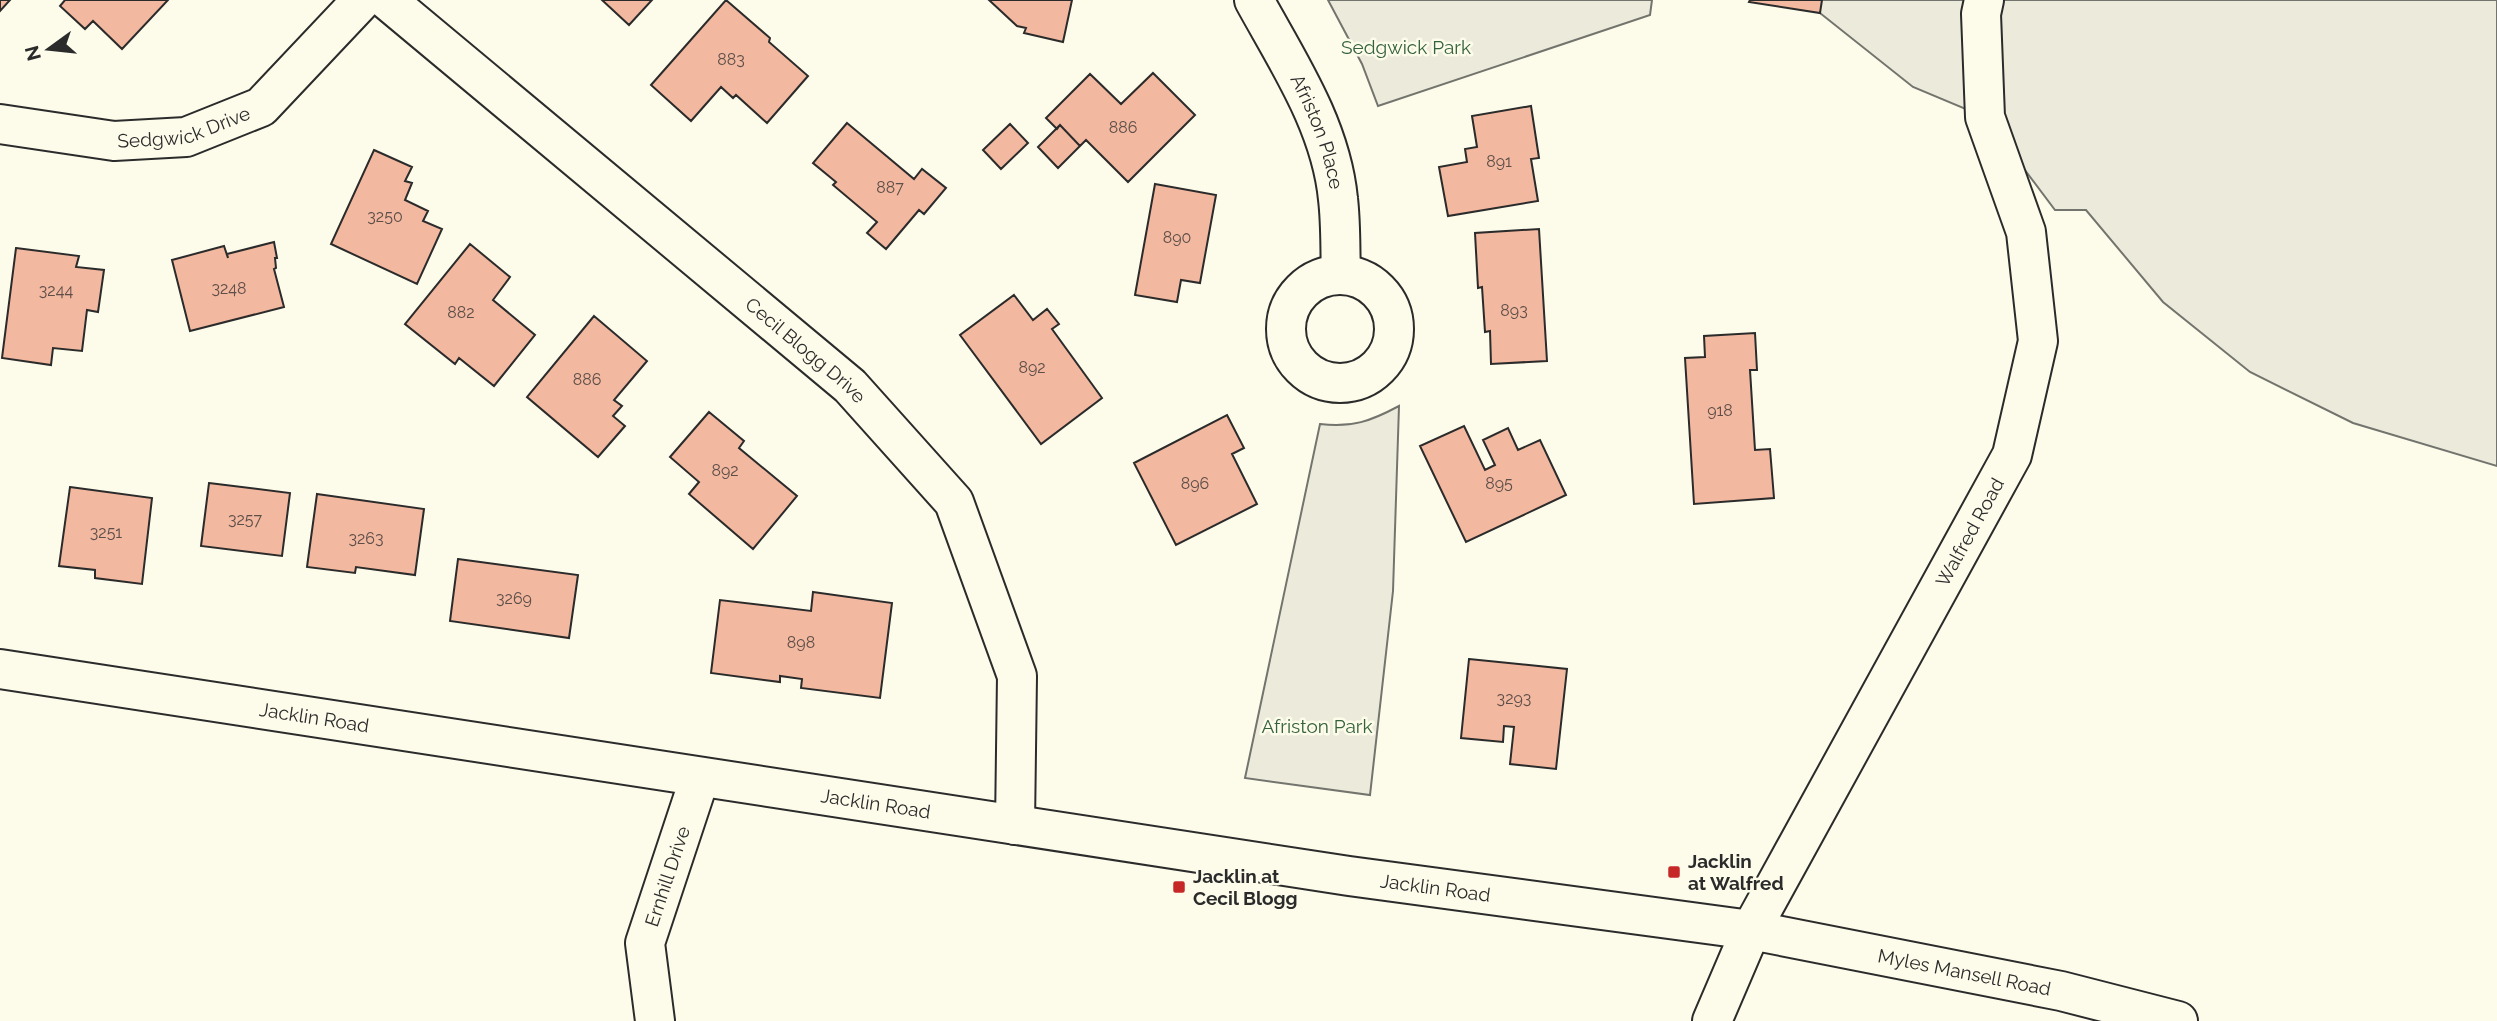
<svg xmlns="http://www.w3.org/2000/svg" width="2497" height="1021" viewBox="0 0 2497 1021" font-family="Raleway,sans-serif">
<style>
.green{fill:#ecebdb;stroke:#74746e;stroke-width:2}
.building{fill:#f2b8a0;stroke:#2b2b2b;stroke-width:2}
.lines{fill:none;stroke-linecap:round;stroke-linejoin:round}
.street-casing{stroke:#2b2b2b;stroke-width:42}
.street{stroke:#fdfbea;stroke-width:38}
.poi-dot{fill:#c62828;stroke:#fdfbea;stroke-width:2.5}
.labels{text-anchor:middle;stroke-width:5;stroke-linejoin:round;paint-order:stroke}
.number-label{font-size:16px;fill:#5d4e48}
.park-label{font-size:19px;fill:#34623c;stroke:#fdfbea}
.street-label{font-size:19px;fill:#2b2b2b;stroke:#fdfbea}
.poi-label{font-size:19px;font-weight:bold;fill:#2b2b2b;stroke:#fdfbea;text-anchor:start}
</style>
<rect width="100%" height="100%" fill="#fdfbea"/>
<!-- green -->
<path class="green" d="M1328,0H1652L1650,15L1378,106L1362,64Z
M1794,0H2497V466L2353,423L2250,372L2163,302L2086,210H2055L1985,117L1913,87L1820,13Z
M1399,406L1393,591L1370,795L1245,778L1320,424C1352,428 1371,421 1399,406Z"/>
<!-- building -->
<path class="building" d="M0,0H10L0,11Z
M65,0H168L122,49L93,21L85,29L60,6Z
M602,0H652L629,25Z
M726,0L770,38L769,42L808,76L767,123L736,95L733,98L721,87L691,121L651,85Z
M989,0H1072L1063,42L1024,33L1026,28L1017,26Z
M1750,0H1822L1820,13L1749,2Z
M1153,73L1195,115L1128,182L1086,140L1080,146L1060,125L1057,129L1046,118L1090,74L1121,104Z
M1531,106L1539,158L1531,159L1538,201L1448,216L1439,167L1467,162L1465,149L1477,147L1472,116Z
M847,123L914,179L922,169L946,188L924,214L919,210L886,249L867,233L877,222L833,185L836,182L813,163Z
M1010,124L1028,143L1001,169L983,150Z
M1060,125L1080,146L1058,168L1038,147Z
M374,150L412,167L405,181L412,183L405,200L428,211L423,221L442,229L417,284L331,244Z
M1155,184L1216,195L1200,283L1181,280L1177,302L1135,295Z
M1539,229L1547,361L1491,364L1490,331L1485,332L1482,287L1478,288L1475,233Z
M274,242L277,258H275L276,268L274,269L284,307L190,331L172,260L224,246L228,258L227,254Z
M470,244L510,277L493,300L535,335L494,386L459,358L455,364L405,324Z
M16,248L79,256L76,267L104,270L98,312L87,310L82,351L53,348L51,365L2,358Z
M1014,295L1033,320L1047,309L1059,324L1052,329L1102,398L1041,444L960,335Z
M594,316L647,361L614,400L622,406L613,416L625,426L598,457L527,397Z
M1755,333L1757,370H1750L1755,450L1770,449L1774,498L1694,504L1685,358L1705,357L1704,336Z
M709,412L744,441L739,448L797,496L753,549L689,494L699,482L670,457Z
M1227,415L1244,448L1232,454L1257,504L1176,545L1134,463Z
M1464,426L1485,470L1495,465L1483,440L1508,428L1518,450L1540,440L1566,495L1466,542L1420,446Z
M209,483L290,493L282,556L201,546Z
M70,487L152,498L142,584L95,578V570L59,566Z
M317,494L424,509L415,575L356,567L355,573L307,567Z
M458,559L578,575L569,638L450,621Z
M813,592L892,603L880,698L801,688L802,679L780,676V682L711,673L720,600L811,611Z
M1469,659L1567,669L1556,769L1510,764L1514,727L1504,726L1503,742L1461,738Z"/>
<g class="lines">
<defs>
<g id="street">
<path id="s1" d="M387,0L850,386L954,502L1017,676L1015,825"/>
<path id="s2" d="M1254,0C1288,62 1331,126 1338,199C1341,224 1340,249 1341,275"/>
<path id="s3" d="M0,124L114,141L186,137L261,107L362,0"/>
<circle cx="1340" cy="329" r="54"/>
<path id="s4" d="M0,669L1349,876L1751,930L2061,991L2178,1021"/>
<path id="s5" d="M655,1021L645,943L700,777"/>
<path id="s6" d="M1712,1021L1751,930L2012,455L2038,341L2026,232L1985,117L1981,14L1984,0"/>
</g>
</defs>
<!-- street casing -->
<use href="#street" class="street-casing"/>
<!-- street -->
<use href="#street" class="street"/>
</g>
<!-- markers -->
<g class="poi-dot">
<rect x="1667" y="865" width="14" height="14" rx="3.5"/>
<rect x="1172" y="880" width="14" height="14" rx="3.5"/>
</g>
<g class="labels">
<!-- number labels -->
<g class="number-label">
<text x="731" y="65">883</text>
<text x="1123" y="133">886</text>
<text x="1499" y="167">891</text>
<text x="890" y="193">887</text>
<text x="385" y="222">3250</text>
<text x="1177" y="243">890</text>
<text x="229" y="294">3248</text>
<text x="56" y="296">3244</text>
<text x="1514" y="316">893</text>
<text x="461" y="318">882</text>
<text x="1032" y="373">892</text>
<text x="587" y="385">886</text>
<text x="1720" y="416">918</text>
<text x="725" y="476">892</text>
<text x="1195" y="489">896</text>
<text x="1499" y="489">895</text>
<text x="245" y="525">3257</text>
<text x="106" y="538">3251</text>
<text x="366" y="544">3263</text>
<text x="514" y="604">3269</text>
<text x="801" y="648">898</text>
<text x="1514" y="704">3293</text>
</g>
<!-- park labels -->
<g class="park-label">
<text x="1406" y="54">Sedgwick Park</text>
<text x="1317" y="733">Afriston Park</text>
</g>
<!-- street labels -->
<g class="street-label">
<text dy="7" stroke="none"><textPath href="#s3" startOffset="187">Sedgwick Drive</textPath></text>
<text dy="7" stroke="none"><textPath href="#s2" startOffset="147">Afriston Place</textPath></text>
<text dy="7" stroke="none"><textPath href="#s1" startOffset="546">Cecil Blogg Drive</textPath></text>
<text dy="7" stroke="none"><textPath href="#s6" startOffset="553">Walfred Road</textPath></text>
<text dy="7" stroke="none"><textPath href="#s4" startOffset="318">Jacklin Road</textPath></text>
<text dy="7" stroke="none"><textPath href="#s4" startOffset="886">Jacklin Road</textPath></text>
<text dy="7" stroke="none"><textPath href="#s5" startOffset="149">Ernhill Drive</textPath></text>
<text dy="7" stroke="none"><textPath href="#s4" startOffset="1452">Jacklin Road</textPath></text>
<text dy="7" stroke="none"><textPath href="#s4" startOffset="1988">Myles Mansell Road</textPath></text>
</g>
<!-- poi labels -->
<g class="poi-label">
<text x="1688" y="868">Jacklin<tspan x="1688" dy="22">at Walfred</tspan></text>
<text x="1193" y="883">Jacklin at<tspan x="1193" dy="22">Cecil Blogg</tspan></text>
</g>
</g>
<!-- north arrow -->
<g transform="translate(49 49) rotate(255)" stroke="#fdfbea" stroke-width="5" paint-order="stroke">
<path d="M0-5L12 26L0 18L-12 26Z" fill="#2b2b2b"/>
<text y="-10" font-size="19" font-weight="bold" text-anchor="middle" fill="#2b2b2b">N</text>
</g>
</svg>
